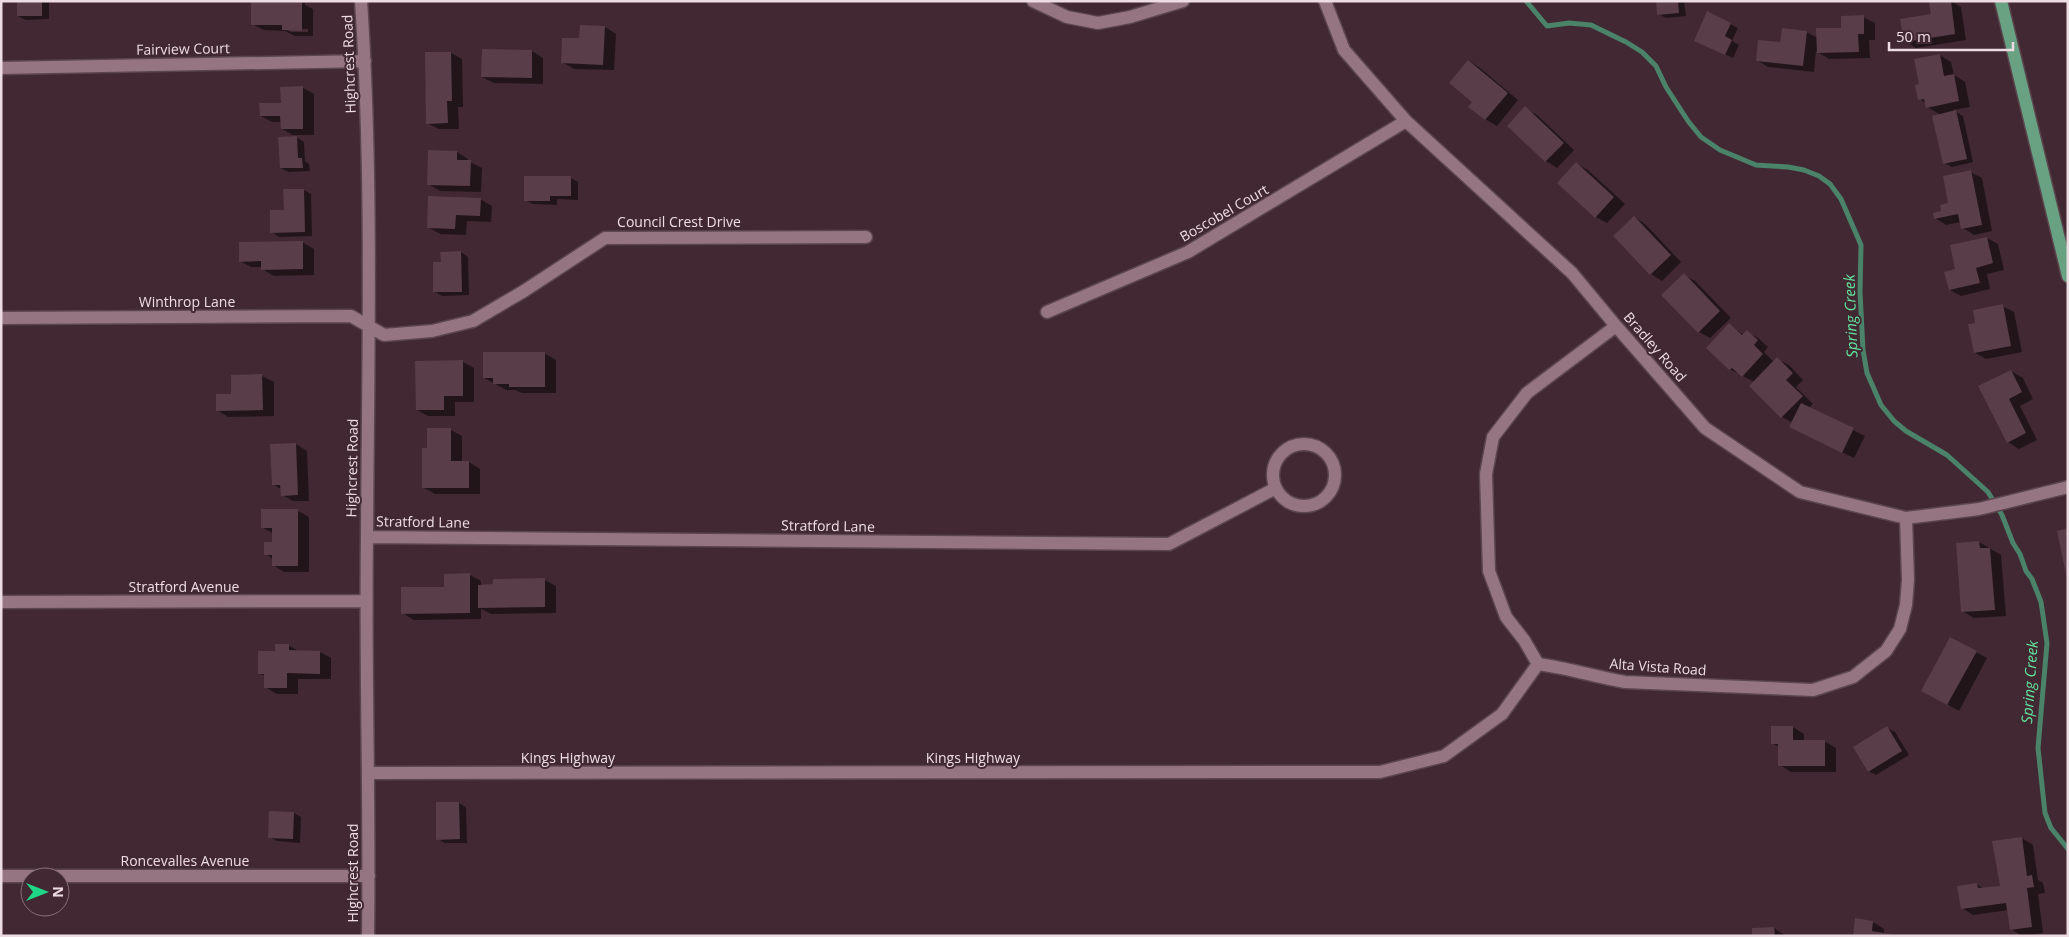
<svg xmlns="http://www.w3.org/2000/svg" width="2069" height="937" viewBox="0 0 2069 937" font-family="'Open Sans',sans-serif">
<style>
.shadow{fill:#0007;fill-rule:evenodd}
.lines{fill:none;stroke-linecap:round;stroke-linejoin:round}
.stream{stroke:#4a826a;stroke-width:5}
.building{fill:#593d49}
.minor-casing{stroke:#5b454e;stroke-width:15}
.major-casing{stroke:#5b454e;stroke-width:15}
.minor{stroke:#947581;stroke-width:12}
.major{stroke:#68a282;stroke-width:12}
.labels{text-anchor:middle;stroke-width:4;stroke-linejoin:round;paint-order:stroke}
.street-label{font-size:14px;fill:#eedce3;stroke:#412832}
.water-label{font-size:15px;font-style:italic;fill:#62e49e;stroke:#412832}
</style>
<rect width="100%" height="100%" fill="#412832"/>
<!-- shadow -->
<path class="shadow" d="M18,1H49V19L26,20L18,16Z
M252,1L305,3V5L313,9V36H295L285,31L264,30L252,24ZM286,29H308V32H291Z
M1657,1H1684L1686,16L1666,18L1659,14Z
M1945,1H1951L1961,7L1966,40L1916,48L1905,41Z
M1708,13L1738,28L1732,41L1739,45L1733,58L1703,44Z
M1863,17L1875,23V40H1869L1870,58L1829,59L1816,51L1814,72L1768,67L1757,60L1782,44L1806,32L1818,38L1843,29Z
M605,27L616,34L614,70L574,69L562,62Z
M532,51L543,58V84L494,83L482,77Z
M451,53L462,59L463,107H458L459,129H439L427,123Z
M1940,55L1951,62L1954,75L1965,82L1970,107L1953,110L1963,116L1973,162L1952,167L1944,163L1941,115L1927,107L1926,103L1919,99L1920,85Z
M1469,61L1480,68L1518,100L1497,126L1485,119L1474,102Z
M303,88L314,94V135H293L282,129V122H272L261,116L282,104Z
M1525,108L1537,115L1574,150L1557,168L1546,161L1508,126Z
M296,137L304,142L305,161L309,164L310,171L288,172L281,168Z
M457,152L468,159V161L482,168L481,192L440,191L428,184Z
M1577,164L1588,170L1625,204L1607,223L1596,217Z
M1970,172L1982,178L1992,231L1974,235L1963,228L1961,222L1946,225L1935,218L1950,204Z
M571,178L578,182V200L557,199V205L533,204L525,200Z
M304,190L311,194L312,236L279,237L272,232L285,211Z
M480,199L492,206L491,222L467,221L466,235L440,234L428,227Z
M1634,217L1645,224L1681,262L1662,281L1651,274L1614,236Z
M1987,238L1998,244L2004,270L1987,274L1990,289L1961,296L1950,290L1957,270Z
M302,242L314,249V275L274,276L262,269V267H251L240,261Z
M461,252L468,257L469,295L442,296L435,292L442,263Z
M1684,275L1695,281L1731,318L1710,338L1699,332Z
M2002,306L2014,312L2022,352L1986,359L1975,353L1977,324Z
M1729,325L1744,335L1747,332L1758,338L1768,347L1764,352L1774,362L1777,359L1789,365L1803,380L1796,387L1813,404L1809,408L1865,436L1854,458L1802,433L1793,423L1782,417L1751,386L1754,382L1730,369Z
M544,353L556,360V393H522L515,390H506L484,378Z
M463,362L474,368V402H455V416H428L417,410Z
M2011,371L2023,378L2033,399L2020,406L2037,440L2019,449L2008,442L1980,387Z
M232,376H262L274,382V416L228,417L217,410L232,395Z
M451,430L462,436V462H469L480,469V494H435L424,488L429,449Z
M296,444L307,451L309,501H293L282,495V490L273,484Z
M298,511L309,517V572H284L273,565V559L266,554L273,543L274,534L263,528Z
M1979,542L2001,555L2006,616L1974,618L1962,611Z
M470,575L481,581V586L545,580L556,586V613L491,614L481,609V619L414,620L402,613Z
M288,645L300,652H320L331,658V679H298V694H277L265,687L266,677L259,673L276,652Z
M1976,652L1987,658L1959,711L1923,691Z
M1793,727L1804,734V741H1824L1836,748V772H1791L1780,765L1779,747L1772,743Z
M1887,728L1895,732L1909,755L1876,775L1868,771Z
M459,803L466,807L467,843H445L438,839Z
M271,812L294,813L301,817L300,843L277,841L269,837Z
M2022,838L2033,845L2038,880L2043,883L2045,893L2038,894L2043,933L2022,936L2011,929L2009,910L1973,915L1962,908L1977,884L1984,889L2001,887Z
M1873,922L1884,929V933L1901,936H1854Z
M1774,928L1786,936H1754Z"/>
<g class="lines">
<!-- stream -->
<path class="stream" d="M1526,1L1547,26L1569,23L1591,25L1626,42L1642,52L1656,66L1666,87L1688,121L1701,137L1720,150L1756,165L1788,167L1804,170L1819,176L1830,184L1841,199L1861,245L1860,292L1863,350L1867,373L1881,405L1894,421L1906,431L1947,455L1988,492L2002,515L2013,543L2020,554L2026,571L2032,579L2041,602L2047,643L2038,748L2045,813L2051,828L2068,849"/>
</g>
<!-- building -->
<path class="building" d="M17,1H42V16H17Z
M251,1L302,2V31L282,30V25H251Z
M1656,1H1678L1679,13L1657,15Z
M1937,1H1951L1955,34L1904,42L1900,19L1931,14L1929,2Z
M1707,11L1731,23L1725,36L1732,40L1725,55L1694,41Z
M1864,15V34H1858L1859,52L1817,53L1816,28H1841V16Z
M580,25L605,26L603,65L561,63L562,38H579Z
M1782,28L1807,31L1803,66L1756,61L1758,40L1780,42Z
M482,49L532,50V78L481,77Z
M425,52H451L452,101H447L448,123L426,124Z
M1940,54L1944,76L1954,74L1959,101L1926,108L1924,99L1918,100L1915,85L1919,84L1914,59Z
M1468,60L1508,93L1485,120L1468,107L1472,102L1449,83Z
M303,86V129H281L280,116H260L259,103H281L280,87Z
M1525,106L1564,143L1545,162L1507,126Z
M1956,110L1967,159L1943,164L1932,116Z
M297,136L298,158H302L303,168H280L278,137Z
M428,150L457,151V160H471L470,186L427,185Z
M1576,162L1614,197L1595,218L1557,183Z
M1971,170L1982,225L1961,229L1958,214L1934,219L1933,213L1941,211L1940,205L1948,203L1943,176Z
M524,176H571V196H550V201H524Z
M283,189H304L305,232L270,233V210H284Z
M428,196L481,198L480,216L456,215L455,229L427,228Z
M1634,216L1671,255L1650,275L1613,236Z
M1987,237L1993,263L1976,268L1980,283L1949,290L1944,272L1955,269L1950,245Z
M303,241V269L261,270V261L239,262V242Z
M461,251L462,292H433V262H441L440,252Z
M1684,273L1720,311L1698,333L1661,295Z
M2003,304L2011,346L1974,353L1968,324L1975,323L1973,310Z
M1729,323L1742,335L1747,330L1758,340L1754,345L1763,354L1742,377L1732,368L1729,370L1706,348Z
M483,352H545V387H509V384H493V378H483Z
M1777,357L1793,373L1786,380L1803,396L1781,418L1749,386Z
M463,360V396H444V410H416L415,361Z
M2011,370L2022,392L2009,399L2026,433L2007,443L1978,386Z
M262,374L263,410L216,411V394H231V375Z
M1801,403L1854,428L1842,453L1789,427Z
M427,428H451V461H469V488H422V448H427Z
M296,443L298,495L281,496L280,485H272L270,444Z
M261,509H298V566H272V555H264V542H272V528H261Z
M2068,528V579H2067L2057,531Z
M1979,541L1980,548H1990L1995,610L1961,612L1956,543Z
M470,573V613L401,614V587H444V574Z
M545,578V607L478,608V585L493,584V579Z
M1950,637L1977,651L1947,705L1921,691Z
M275,644H289V650L320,651V674L287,673V688H264V674H258V651H275Z
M1771,726H1793V740H1825V766H1778V744H1771Z
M1887,726L1902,751L1868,772L1853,747Z
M436,802H459L460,839L436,840Z
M269,811L294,812L293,839L268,838Z
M2022,837L2027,876L2032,875L2034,887L2027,888L2032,927L2010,930L2006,903L1961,909L1957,886L1977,883L1978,888L2000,886L1992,841Z
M1855,918L1873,921L1872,931L1902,936H1853Z
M1774,927L1775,936H1752V928Z"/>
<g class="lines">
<defs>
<path id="minor" d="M361,1C373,179 368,358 367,537C365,670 370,803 368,936
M1033,1L1067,17L1098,23L1130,17L1183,1
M1325,1L1344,50L1406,121L1572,273L1616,326L1705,428L1800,492L1906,518L1979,509L2068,487
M1,68L365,61
M1047,312L1188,252L1406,121
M1,318L351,316L384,335L432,331L473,321L524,291L605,238L866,237
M1273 475a31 31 0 1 1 62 0a31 31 0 1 1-62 0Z
M367,537L1169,544L1276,488
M1,602L366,601
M1538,664C1568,668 1596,677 1625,682L1813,690L1853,677L1886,651L1900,629L1906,605L1908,580L1906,518
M1538,664L1524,640L1506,617L1489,571L1486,474L1493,437L1527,393L1616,326
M368,773L1380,772L1444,756L1502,714L1538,664
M1,876H369"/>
<path id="major" d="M2001,1L2068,276"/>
</defs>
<!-- minor casing -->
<use href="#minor" class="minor-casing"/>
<!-- major casing -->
<use href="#major" class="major-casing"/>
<!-- minor -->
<use href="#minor" class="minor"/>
<!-- major -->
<use href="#major" class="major"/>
</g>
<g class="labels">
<!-- street labels -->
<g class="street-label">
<text transform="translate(183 49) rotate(-1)" y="5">Fairview Court</text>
<text transform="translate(349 64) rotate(-92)" y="5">Highcrest Road</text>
<text transform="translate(1224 213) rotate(-30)" y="5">Boscobel Court</text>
<text x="679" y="227">Council Crest Drive</text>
<text x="187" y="307">Winthrop Lane</text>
<text transform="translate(1655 347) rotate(49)" y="5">Bradley Road</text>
<text transform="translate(352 468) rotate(-89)" y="5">Highcrest Road</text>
<text transform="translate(423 522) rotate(1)" y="5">Stratford Lane</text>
<text transform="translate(828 526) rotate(1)" y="5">Stratford Lane</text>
<text x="184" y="592">Stratford Avenue</text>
<text transform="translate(1658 667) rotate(4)" y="5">Alta Vista Road</text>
<text x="568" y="763">Kings Highway</text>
<text x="973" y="763">Kings Highway</text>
<text x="185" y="866">Roncevalles Avenue</text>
<text transform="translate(353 873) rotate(-90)" y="5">Highcrest Road</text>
</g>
<!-- water labels -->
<g class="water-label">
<text transform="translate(1851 316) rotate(-92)" y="5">Spring Creek</text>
<text transform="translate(2030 682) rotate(-86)" y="5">Spring Creek</text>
</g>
</g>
<!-- border -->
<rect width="2069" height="937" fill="none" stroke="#eedce3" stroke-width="5"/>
<!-- north arrow -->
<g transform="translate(45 892) rotate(90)"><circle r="24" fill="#412832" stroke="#867079"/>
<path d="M0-4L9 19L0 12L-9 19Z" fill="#1ed888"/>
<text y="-8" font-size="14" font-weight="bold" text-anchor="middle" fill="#eedce3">N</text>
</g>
<!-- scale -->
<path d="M1889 42v8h124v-8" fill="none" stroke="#eedce3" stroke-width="2.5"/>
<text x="1896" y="42" font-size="15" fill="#eedce3" stroke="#412832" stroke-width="4" paint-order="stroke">50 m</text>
</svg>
